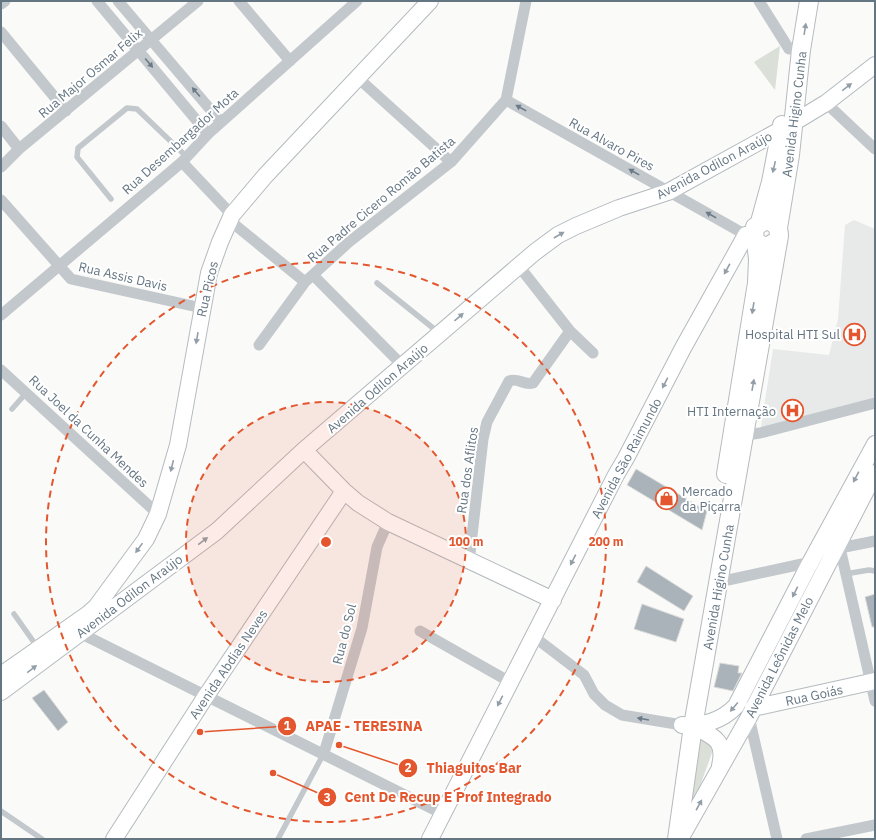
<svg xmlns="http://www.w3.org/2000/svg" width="876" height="840" viewBox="0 0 876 840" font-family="'IBM Plex Sans',sans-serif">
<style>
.built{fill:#e8e9e9}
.green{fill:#dadfd7}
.building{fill:#aab3b9;stroke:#dcdcda}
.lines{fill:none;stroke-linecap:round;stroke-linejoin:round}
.secondary-casing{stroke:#b3babf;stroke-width:18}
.primary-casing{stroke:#b5babe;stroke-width:20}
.lane{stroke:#c3c8cc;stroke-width:5.5}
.street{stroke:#c3c8cc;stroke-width:11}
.secondary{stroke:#fff;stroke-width:16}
.primary{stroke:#fff;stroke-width:18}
.oneway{fill:#939fa8}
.oneway2{fill:#6a7a87}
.ring{fill:none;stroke:#e4572e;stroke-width:2;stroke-dasharray:7 5}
.labels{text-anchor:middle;stroke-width:4;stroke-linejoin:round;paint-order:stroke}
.street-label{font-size:13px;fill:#657683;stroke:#fff}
.poi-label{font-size:13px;fill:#657683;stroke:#fff;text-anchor:end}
.centre{fill:#e4572e;stroke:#fff;stroke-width:2}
.ring-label{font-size:12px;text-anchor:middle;font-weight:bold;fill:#e4572e;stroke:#fff;stroke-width:4;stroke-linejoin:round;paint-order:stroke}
.leader{fill:none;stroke:#e4572e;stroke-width:1.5}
.callout-dot{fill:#e4572e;stroke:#fff;stroke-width:1.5}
.mark-label{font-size:12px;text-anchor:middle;font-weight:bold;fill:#fff}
.callout-label{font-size:14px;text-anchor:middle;font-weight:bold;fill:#e4572e;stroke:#fff;stroke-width:4;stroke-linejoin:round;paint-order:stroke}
</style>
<rect width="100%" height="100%" fill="#fafaf8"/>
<!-- built -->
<path class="built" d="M854,220L875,229V406L760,433L773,349L829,355L838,319L845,225Z"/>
<!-- green -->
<path class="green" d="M780,46L775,90L754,62Z
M697,736L710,743L713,750L691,811V785Z"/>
<!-- building -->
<path class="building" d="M636,469L707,511L702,530L627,485Z
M646,566L693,596L684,611L637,582Z
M875,594V627H872L865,597Z
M642,604L684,619L676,642L634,629Z
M720,663L739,666L738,673H742L733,691L714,687Z
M44,690L68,722L58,731L32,698Z"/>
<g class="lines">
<defs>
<path id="secondary" d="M304,450L344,491L358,503L388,522L553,600
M1,675L88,614L96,607L146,539L158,514L178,445L209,273L220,242L232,215L265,176L430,1
M1,692L217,531L304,450L535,252L558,235L576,226L619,208L668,192L793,123L826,103L875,65
M753,708L875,681
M682,725C701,727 722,721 736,706L809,565L875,444
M693,726C714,737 726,740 720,766
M114,839L206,696L344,491
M430,839L616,475L626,458L683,348L746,235L753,234
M680,839L749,717L875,473"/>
<path id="primary" d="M760,222L771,182L782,125
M778,228L790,155L801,50L809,1
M726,474L757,283L758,259L756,242
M677,839L693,726L779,236C779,226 774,221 764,221L755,227L754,238L759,244L767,247L778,240"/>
</defs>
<!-- secondary casing -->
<use href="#secondary" class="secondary-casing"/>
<!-- primary casing -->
<use href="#primary" class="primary-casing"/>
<!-- lane -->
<path class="lane" d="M111,199L77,157L78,148L127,108L137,109L187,157
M377,283L438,332
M12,409L27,392
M845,574L869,570L875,571
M14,614L38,648
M1,811L42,839
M278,839L324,753"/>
<!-- street -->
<path class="street" d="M97,1L208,134
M118,1L221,122
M239,1L290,61
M759,1L789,49
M1,4L5,1
M1,32L66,111
M358,78L451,162
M506,100L746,235
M826,103L875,149
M1,126L19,149
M182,162L232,215
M1,167L19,149L198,1
M1,200L71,279L202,308
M229,220L305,282
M518,265L570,331L593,353
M313,275L403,366
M1,315L182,162L208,134L357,1
M259,345L305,282L349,242L451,162L506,100L526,1
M1,370L158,514
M740,436L760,433L875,403
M840,548L875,701
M835,549L875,541
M469,562L483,439L487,422L509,381C518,377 524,386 533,383L570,331
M719,582L802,564L813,567
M79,628L86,636L443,814
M420,631L510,682
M533,636L584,675L594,694L605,705L622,715L682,725
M749,717L777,839
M324,753L362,628L377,547L388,522
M806,839L875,825"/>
<!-- secondary -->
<use href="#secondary" class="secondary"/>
<!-- primary -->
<use href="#primary" class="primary"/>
</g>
<!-- one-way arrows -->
<defs><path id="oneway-solid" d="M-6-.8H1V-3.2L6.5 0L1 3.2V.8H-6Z"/></defs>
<g class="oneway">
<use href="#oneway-solid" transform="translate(805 29) rotate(-81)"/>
<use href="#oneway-solid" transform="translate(847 87) rotate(-37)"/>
<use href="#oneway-solid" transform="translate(774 167) rotate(103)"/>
<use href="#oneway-solid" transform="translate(559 235) rotate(-30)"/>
<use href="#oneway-solid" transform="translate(727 269) rotate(119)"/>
<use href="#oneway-solid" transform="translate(753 308) rotate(99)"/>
<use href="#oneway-solid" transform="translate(459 317) rotate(-41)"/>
<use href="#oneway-solid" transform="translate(197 338) rotate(100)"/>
<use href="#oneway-solid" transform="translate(665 383) rotate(117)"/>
<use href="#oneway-solid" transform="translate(753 385) rotate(-80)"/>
<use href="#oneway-solid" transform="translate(172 466) rotate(104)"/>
<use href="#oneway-solid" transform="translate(856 477) rotate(118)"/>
<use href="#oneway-solid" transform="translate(203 541) rotate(-37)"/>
<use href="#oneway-solid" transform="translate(139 548) rotate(126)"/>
<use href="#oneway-solid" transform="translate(573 560) rotate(117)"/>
<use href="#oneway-solid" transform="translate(795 592) rotate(117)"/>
<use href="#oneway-solid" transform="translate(32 669) rotate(-37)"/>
<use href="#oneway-solid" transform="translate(500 701) rotate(117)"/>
<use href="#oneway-solid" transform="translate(734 707) rotate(130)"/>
<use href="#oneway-solid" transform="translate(699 805) rotate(-61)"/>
</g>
<g class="oneway2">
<use href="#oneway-solid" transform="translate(149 63) rotate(50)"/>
<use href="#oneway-solid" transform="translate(196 92) rotate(-131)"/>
<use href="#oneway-solid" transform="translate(521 108) rotate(-151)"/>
<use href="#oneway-solid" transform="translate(634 172) rotate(-151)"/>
<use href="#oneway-solid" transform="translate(711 215) rotate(-151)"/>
<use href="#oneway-solid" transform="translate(643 719) rotate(-170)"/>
</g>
<!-- distance rings -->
<circle cx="326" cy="542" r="140" fill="#e4572e" fill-opacity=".12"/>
<g class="ring">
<circle cx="326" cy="542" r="140"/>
<circle cx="326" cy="542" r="280"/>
</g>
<!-- icons -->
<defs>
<symbol id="hospital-ring" viewBox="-11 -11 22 22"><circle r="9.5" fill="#fff" stroke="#e4572e" stroke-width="1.5"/><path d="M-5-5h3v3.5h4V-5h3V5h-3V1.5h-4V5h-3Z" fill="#e4572e"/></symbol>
<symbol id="shop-ring" viewBox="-11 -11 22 22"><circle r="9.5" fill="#fff" stroke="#e4572e" stroke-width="1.5"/><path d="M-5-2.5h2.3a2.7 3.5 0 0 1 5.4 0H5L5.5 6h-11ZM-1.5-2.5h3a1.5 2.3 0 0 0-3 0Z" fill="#e4572e"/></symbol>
</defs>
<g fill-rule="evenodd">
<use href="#hospital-ring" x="842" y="322" width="25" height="25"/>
<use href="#hospital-ring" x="780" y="398" width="25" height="25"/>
<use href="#shop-ring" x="654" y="486" width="25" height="25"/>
</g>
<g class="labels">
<!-- street labels -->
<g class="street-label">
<text transform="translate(90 73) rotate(-40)" y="5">Rua Major Osmar Felix</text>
<text transform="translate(794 114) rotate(-83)" y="5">Avenida Higino Cunha</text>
<text transform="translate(180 141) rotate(-42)" y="5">Rua Desembargador Mota</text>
<text transform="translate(612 144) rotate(29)" y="5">Rua Alvaro Pires</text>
<text transform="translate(714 165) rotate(-28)" y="5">Avenida Odilon Araújo</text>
<text transform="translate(381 199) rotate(-40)" y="5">Rua Padre Cicero Romão Batista</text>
<text transform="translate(123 276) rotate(13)" y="5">Rua Assis Davis</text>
<text transform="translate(207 289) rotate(-77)" y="5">Rua Picos</text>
<text transform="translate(377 388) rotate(-41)" y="5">Avenida Odilon Araújo</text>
<text transform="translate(89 431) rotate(43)" y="5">Rua Joel da Cunha Mendes</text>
<text transform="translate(626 458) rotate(-62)" y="5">Avenida São Raimundo</text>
<text transform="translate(467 470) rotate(-82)" y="5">Rua dos Aflitos</text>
<text transform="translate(718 587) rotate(-80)" y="5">Avenida Higino Cunha</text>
<text transform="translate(129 596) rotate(-37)" y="5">Avenida Odilon Araújo</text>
<text transform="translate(344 634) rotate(-76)" y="5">Rua do Sol</text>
<text transform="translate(779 657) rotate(-63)" y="5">Avenida Leônidas Melo</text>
<text transform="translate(228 664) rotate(-56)" y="5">Avenida Abdias Neves</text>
<text transform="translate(814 695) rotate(-12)" y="5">Rua Goiás</text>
</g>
<!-- poi labels -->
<g class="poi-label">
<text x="840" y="339">Hospital HTI Sul</text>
<text x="776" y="416">HTI Internação</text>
<text x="682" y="496" text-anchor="start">Mercado<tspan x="682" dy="15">da Piçarra</tspan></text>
</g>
</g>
<circle cx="326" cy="542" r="6" class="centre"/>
<g class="ring-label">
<text x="466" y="546">100 m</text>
<text x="606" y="546">200 m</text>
</g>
<!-- callouts -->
<path class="leader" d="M200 732L287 726M339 745L408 768M273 773L327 797"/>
<g class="callout-dot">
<circle cx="200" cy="732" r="4"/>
<circle cx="339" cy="745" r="4"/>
<circle cx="273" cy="773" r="4"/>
<circle cx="287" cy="726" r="10"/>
<circle cx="408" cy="768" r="10"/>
<circle cx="327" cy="797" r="10"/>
</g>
<g class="mark-label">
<text x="287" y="730">1</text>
<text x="408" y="772">2</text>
<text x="327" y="802">3</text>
</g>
<g class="callout-label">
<text x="364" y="731">APAE - TERESINA</text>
<text x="474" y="773">Thiaguitos Bar</text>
<text x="448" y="802">Cent De Recup E Prof Integrado</text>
</g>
<!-- border -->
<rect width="876" height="840" fill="none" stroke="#657683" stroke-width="4"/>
</svg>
